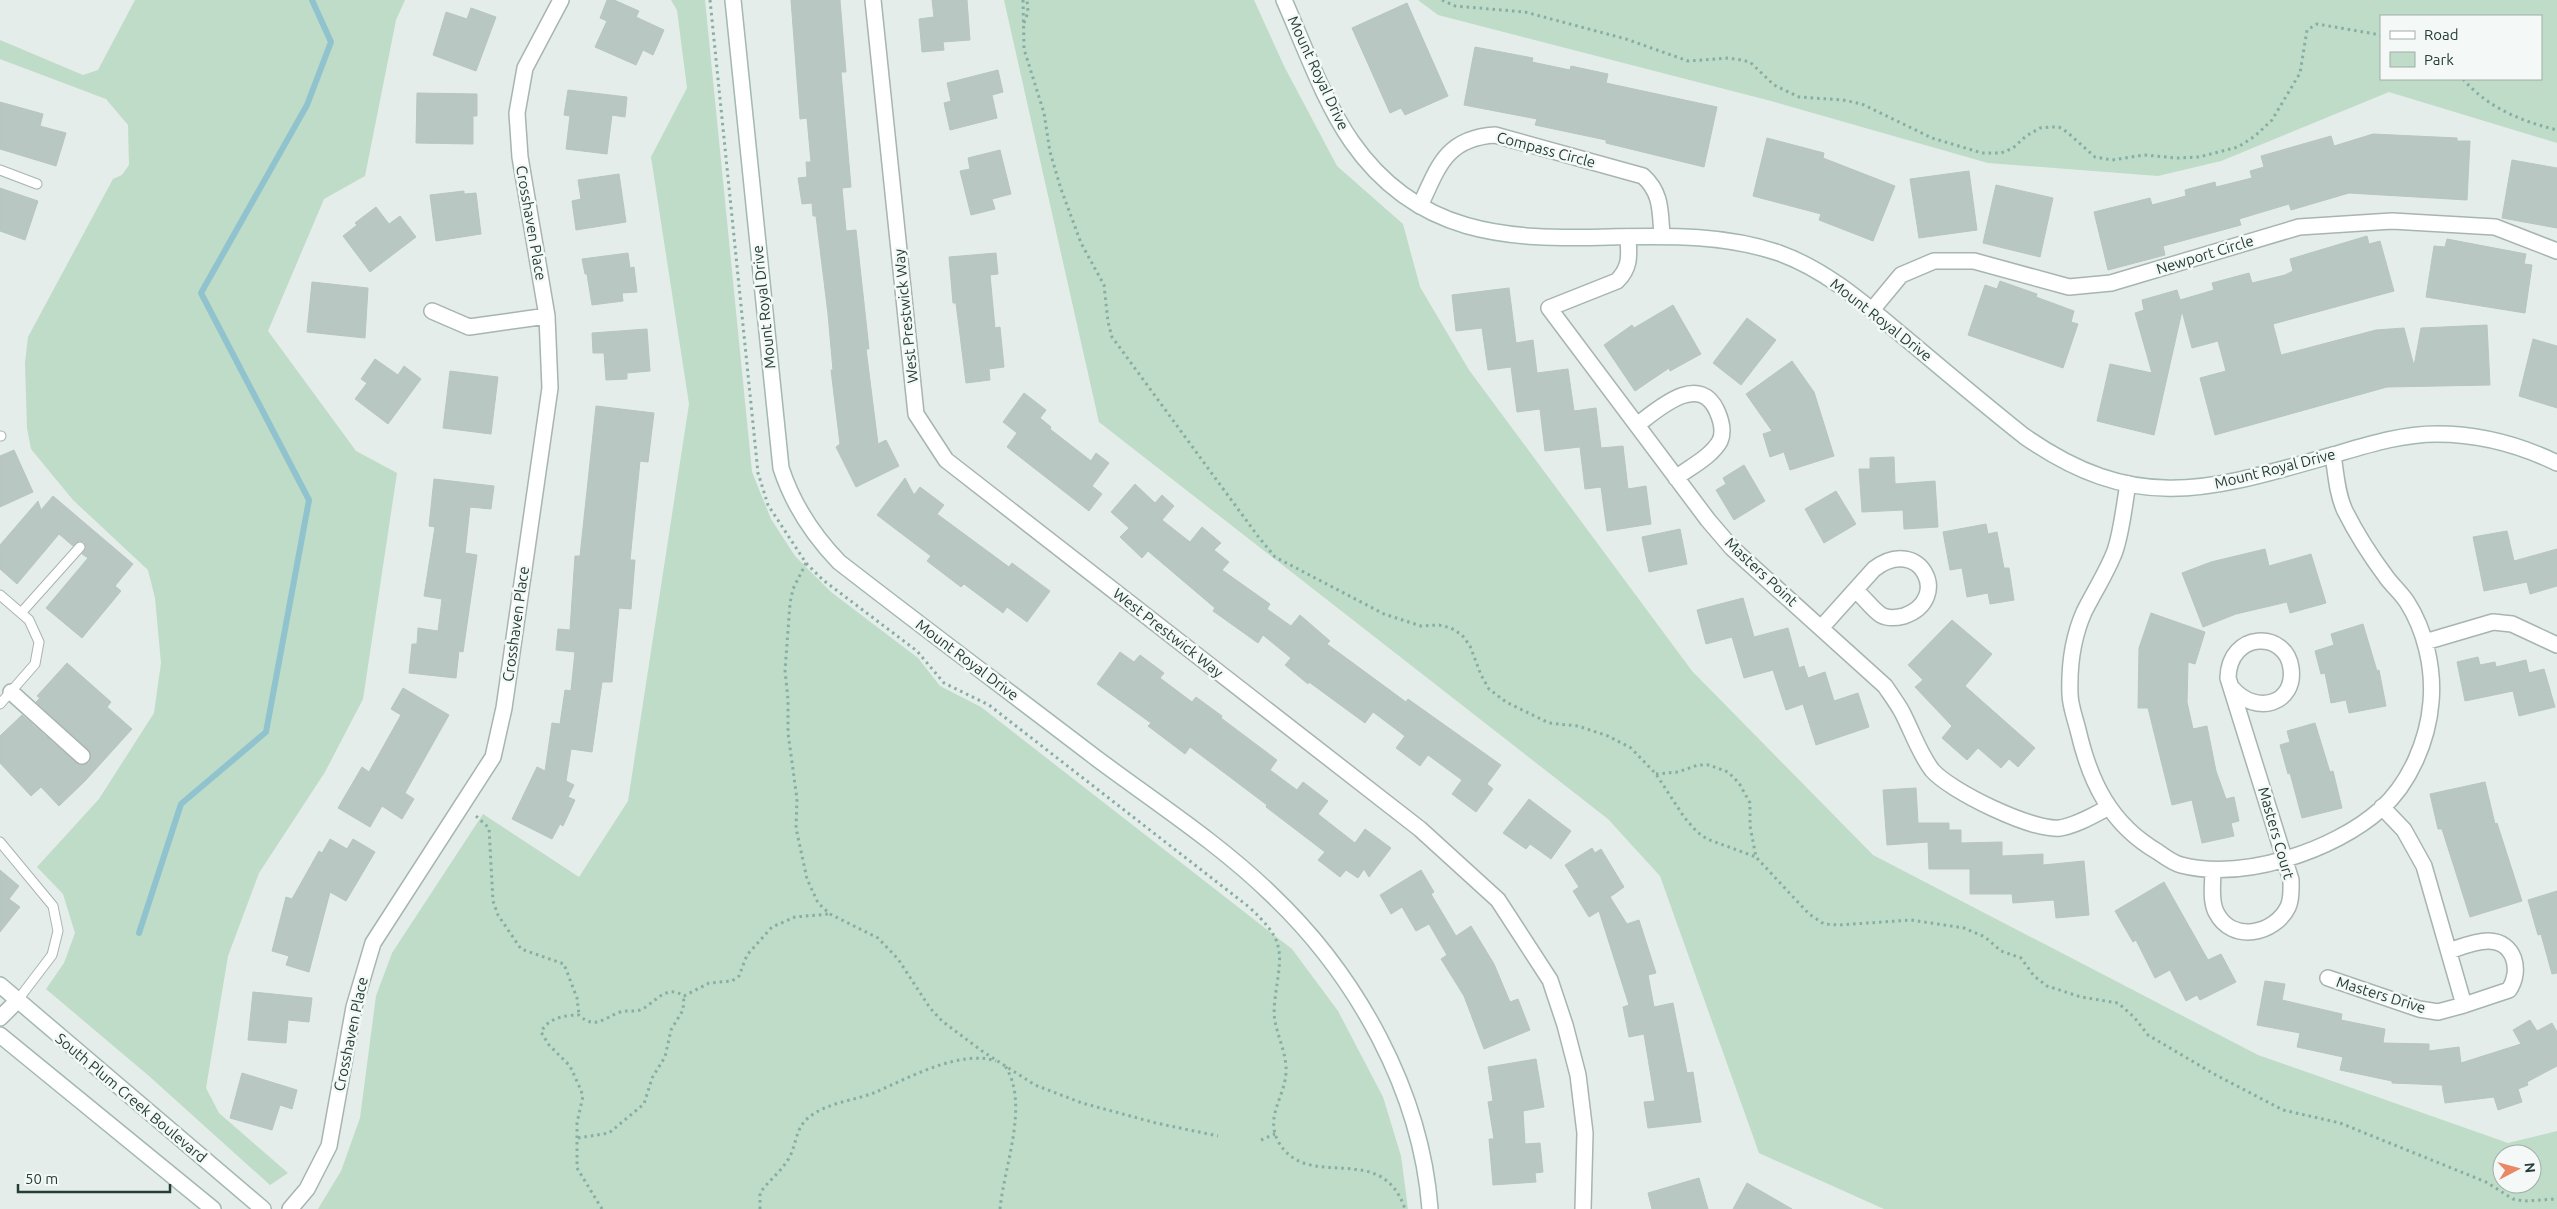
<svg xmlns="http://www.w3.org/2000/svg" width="2557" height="1209" viewBox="0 0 2557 1209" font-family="Ubuntu,sans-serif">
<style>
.green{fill:#bedcc7;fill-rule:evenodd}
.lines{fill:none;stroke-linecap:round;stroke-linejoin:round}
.stream{stroke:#90c3ce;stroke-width:6}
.building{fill:#b9c7c2;stroke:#b7c6c0}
.lane-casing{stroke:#a7b5b0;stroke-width:11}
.street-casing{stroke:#a7b5b0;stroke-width:18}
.secondary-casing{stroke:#a3b8b1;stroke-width:18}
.path{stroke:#86aea3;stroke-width:3;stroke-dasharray:2.5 4;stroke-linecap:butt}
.lane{stroke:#fff;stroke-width:9}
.street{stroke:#fff;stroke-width:15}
.secondary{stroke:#fff;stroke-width:15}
.labels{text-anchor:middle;stroke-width:5;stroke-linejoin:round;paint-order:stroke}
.street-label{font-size:15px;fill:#243d37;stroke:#f4f9f7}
</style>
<rect width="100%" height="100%" fill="#e4ede9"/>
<!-- green -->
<path class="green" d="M135,0H405L396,20L365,176L324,199L268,331L356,451L397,473L363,699L325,772L259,873L228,956L206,1088L219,1113L288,1173L270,1185L149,1076L46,989L64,963L75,933L63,894L37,867L99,799L154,713L161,663L155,598L148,570L73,500L31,449L27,428L25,363L28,337L113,179L122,175L129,165L128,125L106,99L0,59V40L83,75L98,70Z
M671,0H705L752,472L771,519L795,556L831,592L918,658L940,686L981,707L1292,949L1338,1011L1383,1097L1401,1156L1408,1209H318L341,1171L360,1118L376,996L392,953L483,814L579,877L628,801L689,404L651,157L687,88L677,10Z
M1004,0H1254L1284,66L1337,166L1403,224L1420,287L1469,370L1692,671L1873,855L2258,1055L2508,1143L2557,1131V1209H1884L1759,1153L1660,876L1608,819L1099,422ZM2502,1154H2532V1184H2502Z
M1418,0H2557V143L2389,92L2221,161L2158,176L1988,163L1771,101L1438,15ZM2381,16H2541V79H2381Z"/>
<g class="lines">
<!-- stream -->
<path class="stream" d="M139,933L181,804L266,732L309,500L201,293L307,105L331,42L312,0"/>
</g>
<!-- building -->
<path class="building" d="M607,0H614L639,11L636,17L664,30L653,55L643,50L636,65L595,47L607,21L600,18Z
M791,0H840L846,72H841L851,187L842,188L846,231L856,230L869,349H866L878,444L886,440L899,466L856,487L836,447L840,444L831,370H833L828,314L816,216H813L812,203L802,204L798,178L807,177L806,162H811L807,118L800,119Z
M932,0H967L970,40L943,42L944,50L922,52L919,19L934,17Z
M1407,3L1448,96L1405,115L1401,108L1390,113L1352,28Z
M471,8L496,17L476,71L433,55L446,12L467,19Z
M1475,47L1533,58L1532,62L1570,70L1571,66L1608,74L1606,83L1717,107L1704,167L1606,143V140L1535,125L1537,119L1464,105Z
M998,70L1003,92L992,95L997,118L950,130L944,103L951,101L947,83Z
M568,90L627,97L625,117L612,115L607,154L566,149L570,116L564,115Z
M417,93L477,94V116H473V144L416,143Z
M0,102L43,114L40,126L66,133L56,166L0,149Z
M2373,134L2457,138V141H2470L2467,200L2349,193L2291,210L2289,204L2239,219L2241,225L2163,246L2165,255L2108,270L2094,212L2150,198L2152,205L2186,196L2185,190L2215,182L2216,187L2252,178L2250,171L2264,167L2261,156L2331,136L2334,146Z
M1767,138L1824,153L1823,158L1895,186L1873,241L1819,220L1821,214L1753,196Z
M1000,150L1011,194L992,199L995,209L971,215L960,171L970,169L968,158Z
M2512,160L2557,168V228L2502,218Z
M1969,171L1977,230L1919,238L1910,179Z
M619,174L626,222L576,230L572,201L581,199L578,180Z
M1996,185L2053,198L2040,257L1983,243Z
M0,188L38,201L25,240L0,231Z
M464,191V194L476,193L481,234L436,241L430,195Z
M376,207L389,224L400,216L416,237L370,272L343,236L357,225L355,223Z
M2367,236L2369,244L2380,241L2394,291L2273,324L2281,355L2376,330L2404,328L2414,366L2421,328L2487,325L2490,385L2387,387L2215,435L2200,378L2226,371L2218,341L2192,348L2182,311L2154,435L2097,421L2110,364L2152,373L2135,313L2144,310L2142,300L2177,290L2180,300L2214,290L2212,283L2249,273L2252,283L2285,275L2293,271L2290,259Z
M2447,239L2526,254L2524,264L2532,265L2525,313L2426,297L2434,246L2445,247Z
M628,253L630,268L634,267L637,292L622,293L623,301L592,305L587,274H585L582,259Z
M996,253L998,274L990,275L995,328L1000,327L1004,367L989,369L990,380L966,383L956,303H953L949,257Z
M2000,281L2037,294L2036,297L2074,311L2071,322L2078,324L2063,368L1968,335L1985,285L1997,289Z
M312,282L368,288L365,338L307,332Z
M1509,288L1516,343L1533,340L1537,373L1568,369L1574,411L1596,408L1601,448L1623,446L1628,489L1646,486L1651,524L1607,531L1601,487L1585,489L1580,447L1545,451L1540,409L1517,412L1511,367L1488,370L1482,328L1456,331L1452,295Z
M1673,305L1701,354L1670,371L1669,368L1635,391L1604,345L1632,325L1634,328Z
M1747,318L1776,340L1741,385L1713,363Z
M647,329L650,371L627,373V379L606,380L604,353H593L592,333Z
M2533,339L2557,346V408L2519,396Z
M375,359L398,375L404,366L421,379L388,424L355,399L367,383L361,379Z
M1792,361L1814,392L1834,456L1790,470L1784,452L1770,457L1763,434L1772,431L1746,394Z
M450,371L498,377L491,434L443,428Z
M1024,393L1046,410L1040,418L1051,427L1050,429L1091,461L1096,453L1109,463L1092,486L1102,494L1089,511L1007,447L1017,433L1003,422Z
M596,406L654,413L648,462L640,461L630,560H635L631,609L619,608L612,682H602L592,752L571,749L566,781L574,785L568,797L575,800L563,826L560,824L552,839L512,819L537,767L545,771L552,723L560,724L565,690L571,691L575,652L556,650L558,629L570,630L575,556H580Z
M14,450L33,492L0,507V456Z
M1894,457L1895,484L1935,481L1938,527L1904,529L1903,510L1862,512L1859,469H1870V458Z
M1744,465L1765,501L1734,520L1716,490L1726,484L1723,478Z
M905,478L914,495L920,487L944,505L937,514L1009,567L1012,563L1050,591L1027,622L1007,607L1003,613L964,584L961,587L927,561L931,556L877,515Z
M434,479L494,486L491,509L470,507L465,553L477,555L463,652L459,651L456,678L409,673L412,644H417L418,628L438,631L442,599L424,596L435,527L429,526Z
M1135,484L1155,503L1162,495L1174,506L1162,520L1190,542L1202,527L1221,543L1214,550L1229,562L1222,570L1270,604L1267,609L1291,626L1300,615L1330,641L1327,644L1406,702L1408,699L1501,765L1487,784L1493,789L1476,812L1452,794L1462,780L1428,755L1420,766L1396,748L1405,736L1373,712L1365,723L1309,682L1308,684L1285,665L1291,658L1263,635L1258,643L1213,611L1215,608L1148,551L1142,558L1120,537L1129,528L1111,512Z
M1836,491L1856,524L1824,543L1805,509Z
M53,496L133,564L115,586L121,591L82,638L46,608L88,558L82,554L86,548L84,542L79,541L73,546L59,534L17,584L0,569V545L38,501L41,510Z
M1986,524L1988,534L1997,532L2004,568H2009L2014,600L1990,604L1988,593L1967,597L1962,568L1950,570L1943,532Z
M1680,529L1687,564L1649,572L1642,537Z
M2507,531L2514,561L2557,549V586L2530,594L2527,582L2484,591L2473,537Z
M2265,549L2269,566L2311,554L2326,603L2290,613L2287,602L2236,614L2203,627L2182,573L2211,562Z
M1743,598L1754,637L1788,628L1799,668L1804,666L1808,678L1825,672L1834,701L1858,693L1869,727L1816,745L1803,704L1786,710L1773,670L1744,678L1732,637L1706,644L1697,610Z
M2151,613L2205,632L2195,664L2188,662L2187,702L2193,729L2207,726L2216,771L2226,799L2234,797L2239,821L2231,823L2234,836L2202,843L2192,800L2172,805L2148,708H2138L2139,648Z
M1952,620L1992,654L1965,686L2035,748L2018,767L2009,759L2001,768L1978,748L1967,760L1942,738L1952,726L1915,687L1923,680L1908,665Z
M2363,624L2377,671L2379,670L2386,706L2349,713L2346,700L2331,703L2325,673L2321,674L2315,651L2334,645L2331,634Z
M1120,652L1134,662L1140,655L1164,673L1160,678L1192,702L1196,697L1222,716L1221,718L1277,760L1270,770L1297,790L1303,782L1328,801L1318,814L1355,843L1365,829L1391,848L1369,877L1364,869L1358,878L1346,870L1340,877L1318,860L1325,852L1266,807L1267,805L1190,747L1185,754L1148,726L1151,723L1097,684Z
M2478,657L2480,665L2495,662L2496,667L2526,660L2529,673L2544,669L2555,707L2519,716L2513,691L2465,701L2457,662Z
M67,663L111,702L107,707L132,729L85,781L59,806L41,787L31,796L0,763V736L22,715L76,763L81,765L89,763L91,757L88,749L36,702L40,698L37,696Z
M403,688L449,715L405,793L414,799L402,819L382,806L370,827L338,808L362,767L369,772L401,715L391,709Z
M2315,723L2330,772L2333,771L2342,808L2302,818L2290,773L2288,774L2280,745L2290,742L2287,731Z
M2485,782L2495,824L2497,823L2522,901L2470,917L2442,829H2438L2430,794Z
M1916,788L1918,823H1949V830H1961V843L2002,842V856L2043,854V865L2084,861L2089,915L2056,918L2054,900L2013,903L2012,894H1970V869H1929L1928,842L1887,845L1883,790Z
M1529,799L1571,831L1551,859L1530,844L1526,849L1503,833Z
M330,839L347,849L353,839L375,852L346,901L330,892L309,972L286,965L289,956L272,951L286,897L292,899L319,851L322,853Z
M1592,848L1595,853L1601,849L1624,887L1610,897L1627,924L1639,920L1656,973L1648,975L1654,1007L1673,1003L1687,1073L1693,1072L1701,1122L1648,1128L1644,1102L1655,1101L1644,1034L1629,1037L1623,1007L1629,1005L1599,911L1589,917L1573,891L1579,887L1565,865Z
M0,870L19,886L9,899L20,907L0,932Z
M1421,870L1434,892L1431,894L1456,936L1471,926L1494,964L1510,1002L1518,999L1530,1030L1484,1049L1464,996L1441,959L1447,955L1429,924L1416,931L1402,907L1391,914L1380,895Z
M2164,882L2208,960L2221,954L2236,982L2200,1000L2197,995L2186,1001L2170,970L2155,978L2136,940L2133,942L2115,911Z
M2557,891V973L2552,974L2541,934L2538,935L2528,900Z
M2265,981L2285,984L2282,1000L2342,1014L2341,1020L2385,1029L2383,1043L2429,1044V1051L2459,1047L2461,1063L2521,1044L2513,1030L2530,1020L2537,1031L2552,1023L2557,1032V1066L2527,1082L2528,1085L2518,1089L2522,1102L2498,1110L2494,1097L2445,1103L2442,1085L2392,1083V1081L2340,1070L2343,1057L2297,1047L2300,1033L2257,1025Z
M253,992L312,998L309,1022L288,1020L286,1043L248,1040Z
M1536,1059L1544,1107L1523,1111L1525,1144L1540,1143L1543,1172L1535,1173L1536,1182L1493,1185L1489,1139H1494L1488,1102L1493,1101L1488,1067Z
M242,1073L297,1090L292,1109L280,1105L272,1130L230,1118Z
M1699,1178L1708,1209H1652L1648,1193Z
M1747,1183L1792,1209H1733Z"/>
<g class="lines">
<defs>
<path id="lane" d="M0,170L37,184
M0,436H1
M0,595L29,620L39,642L35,664L0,704
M21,613L80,547
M0,842L53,906L58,931L52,955L17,1001"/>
<path id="street" d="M873,0L916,414L946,460L1420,829L1498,900L1550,980L1565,1025L1578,1075L1585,1133L1583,1209
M1420,206C1438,167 1446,138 1495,135L1643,176C1662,193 1660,212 1662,235
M1628,237C1629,255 1631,267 1617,281L1549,308L1708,520L1732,548L1885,686C1891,695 1897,703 1902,712C1912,731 1919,753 1932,770C1950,791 2032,831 2060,828C2077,825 2094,815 2109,807
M1872,310L1901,275L1934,261H1974L2069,287L2111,283L2299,227L2392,221L2495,227L2557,251
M432,311L469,327L547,316
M1637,425C1657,410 1699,371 1717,411C1721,420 1724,432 1720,441C1711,457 1690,467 1676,478
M2128,484C2124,506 2122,530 2115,551C2107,572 2094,592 2084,612C2073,637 2069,666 2070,694C2070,705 2075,718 2078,730C2090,782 2110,824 2158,852C2165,857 2173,863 2181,865C2243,881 2334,851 2381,809C2410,783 2428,740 2431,702C2434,668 2425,630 2407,602C2401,593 2393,586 2387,578C2372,558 2356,533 2345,511C2337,494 2336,474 2333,455
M1821,628L1874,569C1920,534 1953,599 1904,616C1896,618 1888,619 1881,615C1872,609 1865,598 1856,591
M2425,642L2493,622L2512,624L2557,645
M11,692L82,756
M2213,870C2213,883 2210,900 2216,912C2232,944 2275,934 2288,907C2292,899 2291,889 2291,880L2228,678C2229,631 2286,630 2291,668C2296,704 2256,716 2232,688
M2449,951C2461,947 2475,941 2488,941C2515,941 2522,971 2509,990L2464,1005
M2328,978L2419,1009L2438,1012L2464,1005L2424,866L2404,830L2382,807
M0,1018L17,1001
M290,1209L307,1189L329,1146L354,1007L373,943L493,757L504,708L550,388L547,316L520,157L517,113L525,68L561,0"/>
<path id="secondary" d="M733,0L781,468C793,505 812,534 839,562C924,628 1011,693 1096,758C1155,802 1220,844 1272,895C1357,976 1421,1091 1430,1209
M1284,0C1304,45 1324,102 1352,142C1417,235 1506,240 1609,237C1667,236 1723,234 1779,253C1829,271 1869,308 1909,341C1947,373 1985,405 2024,436C2137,515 2210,490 2333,455C2367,445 2401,434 2437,434C2480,434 2518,444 2557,463
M0,985L263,1209
M0,1035L213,1209"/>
</defs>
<!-- lane casing -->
<use href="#lane" class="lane-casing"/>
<!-- street casing -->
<use href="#street" class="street-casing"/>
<!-- secondary casing -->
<use href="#secondary" class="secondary-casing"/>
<!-- path -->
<path class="path" d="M710,0L758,473L768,505L806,563L823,580L917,651L944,683L989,705L1249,907C1282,938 1283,947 1276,991C1275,1000 1273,1011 1275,1021C1278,1038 1287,1055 1286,1072C1285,1097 1265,1116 1278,1141C1307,1194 1381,1138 1405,1209
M1023,0L1024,49L1044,113L1050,152L1061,189L1081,243L1104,285L1108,322L1112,337L1257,535L1275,557L1384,614L1421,626L1439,625L1451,628L1462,635L1470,646L1481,675L1489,689L1506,702L1549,723L1578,726L1608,736L1631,748L1656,774L1684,817L1697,832L1707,839L1756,857
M1442,0L1455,6L1525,12L1626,39L1688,61L1729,58L1741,60L1750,62L1774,85L1799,97L1843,100L1862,104L1932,138L1982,153H2001L2013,148L2026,136L2040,128L2050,127H2059L2067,132L2095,157L2112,160L2144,155L2177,158L2199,157L2238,147L2255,136L2272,120L2300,73L2307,30L2317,24L2381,35
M1024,23L1028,12L1027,0
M2463,79C2488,108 2521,121 2557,130
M806,563L793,589L790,603L785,671L788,699V733L797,799L796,828L807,879L818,903L830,914L878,938L898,959L930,1008L942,1021L982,1051L1035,1085L1082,1103L1156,1123L1218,1136
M1656,774L1678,772L1698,765H1709L1728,772L1739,783L1750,803V826L1756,857L1809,914L1824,924L1839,925L1911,920L1964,928L1985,937L2001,951L2021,958L2034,976L2047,986L2081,997L2118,1003L2134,1017L2148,1035L2214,1074L2283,1110L2340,1123L2486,1182L2513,1199L2524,1201L2557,1199
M476,816L489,828L493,901L498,915L521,949L564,964L577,998L579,1015
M578,1138L609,1133L644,1104L652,1078L665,1057L671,1030L683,1010L684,996
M1261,1140L1275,1134
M602,1209L577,1168V1123L583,1096L580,1088L570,1066L549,1045L541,1032C548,1018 565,1015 579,1015C595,1030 604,1018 620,1012C626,1010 633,1012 640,1010C655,1004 665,983 684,996L709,983L732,981L739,976L747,955L772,927L795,917L829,914
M760,1209V1193C769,1180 781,1172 789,1158C797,1144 795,1129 808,1118C827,1102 854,1101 876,1092C908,1078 961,1049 996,1061
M1000,1209C1004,1166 1030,1103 1005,1066"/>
<!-- lane -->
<use href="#lane" class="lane"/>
<!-- street -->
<use href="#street" class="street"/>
<!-- secondary -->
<use href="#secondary" class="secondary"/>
</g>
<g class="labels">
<!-- street labels -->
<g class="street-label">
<text transform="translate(1318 73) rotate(65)" y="5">Mount Royal Drive</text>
<text transform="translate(1546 150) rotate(15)" y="5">Compass Circle</text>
<text transform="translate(531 223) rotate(80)" y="5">Crosshaven Place</text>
<text transform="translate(2205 255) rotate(-17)" y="5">Newport Circle</text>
<text transform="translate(764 307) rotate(-96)" y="5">Mount Royal Drive</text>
<text transform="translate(906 316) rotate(-96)" y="5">West Prestwick Way</text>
<text transform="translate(1881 320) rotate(38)" y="5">Mount Royal Drive</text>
<text transform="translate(2275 469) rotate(-14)" y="5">Mount Royal Drive</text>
<text transform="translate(1761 572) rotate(43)" y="5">Masters Point</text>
<text transform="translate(516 624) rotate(-82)" y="5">Crosshaven Place</text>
<text transform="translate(1168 633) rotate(38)" y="5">West Prestwick Way</text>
<text transform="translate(967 660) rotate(37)" y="5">Mount Royal Drive</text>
<text transform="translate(2276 833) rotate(74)" y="5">Masters Court</text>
<text transform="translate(2381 995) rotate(17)" y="5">Masters Drive</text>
<text transform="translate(351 1034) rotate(-78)" y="5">Crosshaven Place</text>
<text transform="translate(131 1098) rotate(40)" y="5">South Plum Creek Boulevard</text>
</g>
</g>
<!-- legend -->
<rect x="2380" y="15" width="162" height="65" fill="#f4f9f7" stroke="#a1aeaa"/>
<rect x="2390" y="31" width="25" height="8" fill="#ffffff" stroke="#a1aeaa"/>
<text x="2424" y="40" font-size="15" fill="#243d37">Road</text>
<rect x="2390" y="52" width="25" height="15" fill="#bedcc7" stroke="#a1aeaa"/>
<text x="2424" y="65" font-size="15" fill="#243d37">Park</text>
<!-- north arrow -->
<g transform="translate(2517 1169) rotate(84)"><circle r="24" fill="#f4f9f7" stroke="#a1aeaa"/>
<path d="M0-4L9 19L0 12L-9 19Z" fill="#e98865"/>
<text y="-8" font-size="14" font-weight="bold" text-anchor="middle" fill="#243d37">N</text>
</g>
<!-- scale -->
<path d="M18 1184v8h152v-8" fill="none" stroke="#243d37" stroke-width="2.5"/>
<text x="25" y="1184" font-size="15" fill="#243d37" stroke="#f4f9f7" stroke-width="4" paint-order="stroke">50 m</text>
</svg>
